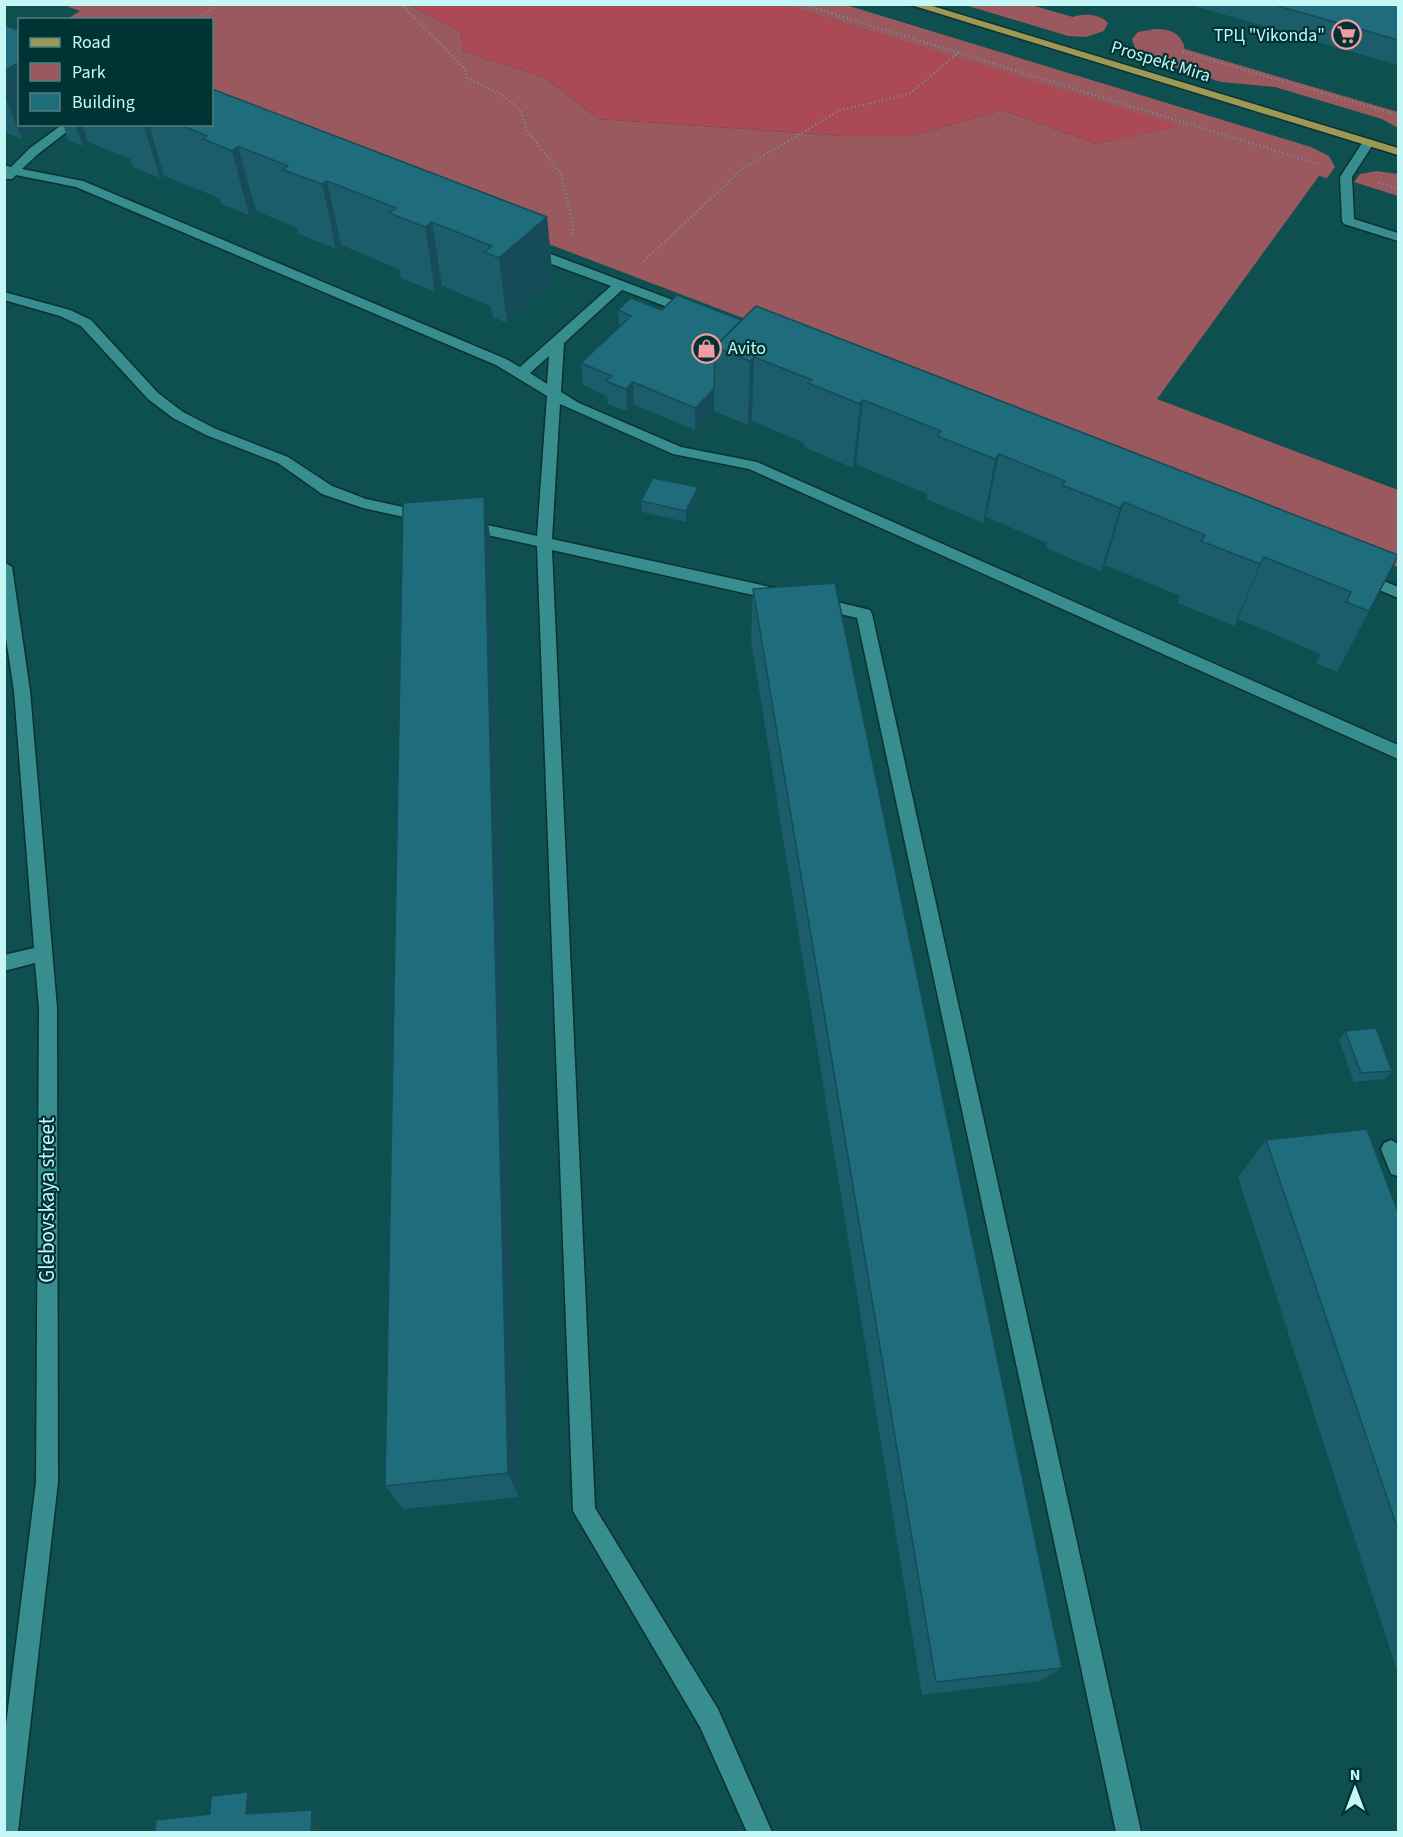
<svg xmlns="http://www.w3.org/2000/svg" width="1403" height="1837" viewBox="0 0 1403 1837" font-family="'Source Sans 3',sans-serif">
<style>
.green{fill:#99595e}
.forest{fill:#ab4a55}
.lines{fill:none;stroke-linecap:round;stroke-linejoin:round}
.minor-casing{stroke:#0d3131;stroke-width:3}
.major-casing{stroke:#0d3131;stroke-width:3}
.path{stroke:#66a0a0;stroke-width:2;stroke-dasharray:1 3;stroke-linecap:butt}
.minor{fill:#388e8e;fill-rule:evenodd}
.major{fill:#9d9854;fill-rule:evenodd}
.wall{fill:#1b5d6b}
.shaded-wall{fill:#164c57}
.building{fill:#1f6c7c;stroke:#164c57;stroke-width:1.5}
.labels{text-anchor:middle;stroke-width:4.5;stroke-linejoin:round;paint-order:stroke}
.far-poi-label{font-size:18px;fill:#c5f7f7;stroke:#033;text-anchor:end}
.far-street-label{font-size:18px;fill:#c5f7f7;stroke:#033}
.street-label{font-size:21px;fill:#c5f7f7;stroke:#033}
</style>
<rect width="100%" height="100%" fill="#0e4f4f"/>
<!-- green -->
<path class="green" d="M64,5H409L460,31L464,52L544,77L599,119L846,136H912L1002,110L1097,144L1178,126L785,5H846L1311,147L1329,156L1335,167L1327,178L1319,176L1157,399L1398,490V567L212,116V20L67,19L80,11Z
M965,5H1031L1073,17C1084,13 1100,14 1108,23L1104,31L1086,37L1068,36Z
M1155,29C1171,29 1181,33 1185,49L1398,112V128L1382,119L1275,87L1221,82L1155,61L1135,48L1132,39L1138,32Z
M1376,171L1398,174V196L1354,182L1360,174Z"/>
<!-- forest -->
<path class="forest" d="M409,5H785L1180,126L1097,144L1002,110L912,136H846L599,119L544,77L464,52L460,31Z"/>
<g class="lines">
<defs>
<path id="minor" d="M63,124H77L38,154L22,169L83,181L506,359L520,367L611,286L522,253L521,250L522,247H532L694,308L696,311L694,314L689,315L622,290L564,343L561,392L579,403L681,447L757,462L1398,745V759L749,469L673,454L560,404L552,539L775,588L780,590L783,594L780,598L775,600L552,550L595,1508L718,1709L772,1832H747L700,1727L573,1511L537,546L465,530L458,525L465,520L537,536L547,396L496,365L76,187L16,175L12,179H4V165L11,167L30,148ZM549,356L547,384L530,373Z
M1368,139L1374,143L1352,177L1354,219L1398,233V241L1344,224L1342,221L1340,177L1364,140Z
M4,292L70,310L91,320L158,393L183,412L216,429L288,457L332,486L366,499L431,513L433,517L426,522L363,508L322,494L278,463L206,435L173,418L148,399L81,326L60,316L4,300Z
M4,562L12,567L30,691L57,1008L58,1482L18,1832H4V1741L36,1482L39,1008L35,963L4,971V955L34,948L14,691L4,625Z
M1363,572L1398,587V598L1358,581L1355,577L1358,573Z
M817,597L870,610L872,614L1141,1832H1116L857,618L812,607L809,603L812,599Z
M1391,1140L1398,1144V1176L1391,1174L1381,1149L1384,1143Z"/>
<path id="major" d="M908,4H926L1398,148V155Z"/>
</defs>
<!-- minor casing -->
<use href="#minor" class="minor-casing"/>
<!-- major casing -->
<use href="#major" class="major-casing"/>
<!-- path -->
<path class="path" d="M401,4L464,68L467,78L502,95L520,110L527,131L560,172L573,223L572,236
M801,4L1318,164
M196,20L218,4
M1183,52L1398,115
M1379,183L1398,189
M644,261L742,169L838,111L909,94L959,52"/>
<!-- minor -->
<use href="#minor" class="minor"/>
<!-- major -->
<use href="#major" class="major"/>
</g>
<!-- wall -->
<path class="wall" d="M1187,4H1398V65Z
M4,25L22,139L4,132Z
M63,124H212L547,217L553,281L507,323L493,317L491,306L442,286L435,292L401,278L399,269L341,245L336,249L298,234L297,228L256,211L249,215L221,204L219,198L164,176L160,178L133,167L130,159L88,142L83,146L68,140Z
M618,310H662L741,320L1398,555L1367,617L1337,672L1316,663L1321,654L1238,619L1234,626L1178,603L1180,596L1105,565L1101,571L1046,548L1047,543L986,517L983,523L927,499V494L856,464L853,468L804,447V443L752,421L748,425L714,411L695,430L634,405L627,411L608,404L607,396L583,385L581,363L619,328Z
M698,487V498L686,522L642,512L641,501Z
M484,497L492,549L519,1497L403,1509L385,1486Z
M753,589L1062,1668L1040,1681L922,1695L751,640Z
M1345,1031L1392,1071L1385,1079L1354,1082L1339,1040Z
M1266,1140L1398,1212V1674L1238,1177Z"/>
<!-- shaded-wall -->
<path class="shaded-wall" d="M20,62V124H46L22,139L4,94V71Z
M75,124H82L88,142L83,146Z
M143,124H149L164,176L160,178Z
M238,146L256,211L249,215L232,151Z
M327,181L341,245L336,249L322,184Z
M547,217L553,281L507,323L499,258Z
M432,222L442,286L435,292L425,227Z
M754,357L752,421L748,425L750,361Z
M633,382L634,405L627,411L626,389Z
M714,389V411L695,430V408Z
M863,400L856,464L853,468L860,404Z
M999,454L986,517L983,523L995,459Z
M698,487V498L686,522V511Z
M484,497L492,549L519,1497L508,1473Z
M1124,502L1105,565L1101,571L1120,508Z
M1398,556L1367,617L1337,672L1369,611Z
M1264,557L1238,619L1234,626L1260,564Z
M248,1792L254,1793L252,1815L246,1814Z
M312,1810L318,1811L316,1833H311Z"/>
<!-- building -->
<path class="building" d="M1271,4H1398V40Z
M4,25L20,31V62L4,71Z
M212,89L547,217L499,258L484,252L492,246L432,222L425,227L389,213L396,208L327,181L322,184L283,170L288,166L238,146L232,151L203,139L207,136L179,124H212Z
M677,295L741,320L715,347L714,389L695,408L633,382L626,389L606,381L612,376L581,363L631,316L618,310L631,298L662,310Z
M756,306L1398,555V556L1369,611L1346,602L1351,592L1264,557L1260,564L1201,541L1205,535L1124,502L1120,508L1062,485L1065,481L999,454L995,459L937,436L941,431L863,400L860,404L808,383L812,380L754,357L750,361L715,347Z
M653,478L698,487L686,511L641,501Z
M484,497L508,1473L385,1486L403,503Z
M835,583L1062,1668L936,1682L753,589Z
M1376,1028L1392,1071L1361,1073L1345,1031Z
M1367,1129L1398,1212V1530L1266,1140Z
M248,1792L246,1814L312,1810L311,1833H155L156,1820L210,1814L211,1796Z"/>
<!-- icons -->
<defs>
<symbol id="supermarket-ring" viewBox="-11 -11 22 22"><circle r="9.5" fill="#033" stroke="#f49aa1" stroke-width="1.5"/><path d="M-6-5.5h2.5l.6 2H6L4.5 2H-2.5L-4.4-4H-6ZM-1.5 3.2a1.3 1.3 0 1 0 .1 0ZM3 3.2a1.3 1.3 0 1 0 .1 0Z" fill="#f49aa1"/></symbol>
<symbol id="shop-ring" viewBox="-11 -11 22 22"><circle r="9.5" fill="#033" stroke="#f49aa1" stroke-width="1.5"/><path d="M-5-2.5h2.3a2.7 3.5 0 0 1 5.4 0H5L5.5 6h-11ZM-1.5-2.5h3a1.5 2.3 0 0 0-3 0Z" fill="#f49aa1"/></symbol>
</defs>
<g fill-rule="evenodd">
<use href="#supermarket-ring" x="1330" y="18" width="33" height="33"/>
<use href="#shop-ring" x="690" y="332" width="33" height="33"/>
</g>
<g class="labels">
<!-- far-poi labels -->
<g class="far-poi-label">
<text x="1325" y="41">ТРЦ "Vikonda"</text>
<text x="728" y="354" text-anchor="start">Avito</text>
</g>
<!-- far-street labels -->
<g class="far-street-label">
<text transform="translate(1161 61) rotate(17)" y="6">Prospekt Mira</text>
</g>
<!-- street labels -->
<g class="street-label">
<text transform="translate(47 1200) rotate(-90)" y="7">Glebovskaya street</text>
</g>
</g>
<!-- border -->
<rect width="1403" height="1837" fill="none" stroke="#c5f7f7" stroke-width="12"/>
<!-- legend -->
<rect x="18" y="18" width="195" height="108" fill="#003333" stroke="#4f8181" stroke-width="1.5"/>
<rect x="30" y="38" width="30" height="9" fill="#9d9854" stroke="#4f8181" stroke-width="1.5"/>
<text x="72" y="48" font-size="18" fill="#c5f7f7">Road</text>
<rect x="30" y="63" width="30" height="18" fill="#99595e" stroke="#4f8181" stroke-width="1.5"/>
<text x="72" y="78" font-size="18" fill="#c5f7f7">Park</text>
<rect x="30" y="93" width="30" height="18" fill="#1f6c7c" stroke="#4f8181" stroke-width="1.5"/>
<text x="72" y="108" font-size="18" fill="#c5f7f7">Building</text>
<!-- north arrow -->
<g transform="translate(1355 1789)" stroke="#003333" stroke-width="4.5" paint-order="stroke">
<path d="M0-4.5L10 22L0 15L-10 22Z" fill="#c5f7f7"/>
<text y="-9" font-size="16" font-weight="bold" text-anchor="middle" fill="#c5f7f7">N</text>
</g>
</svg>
